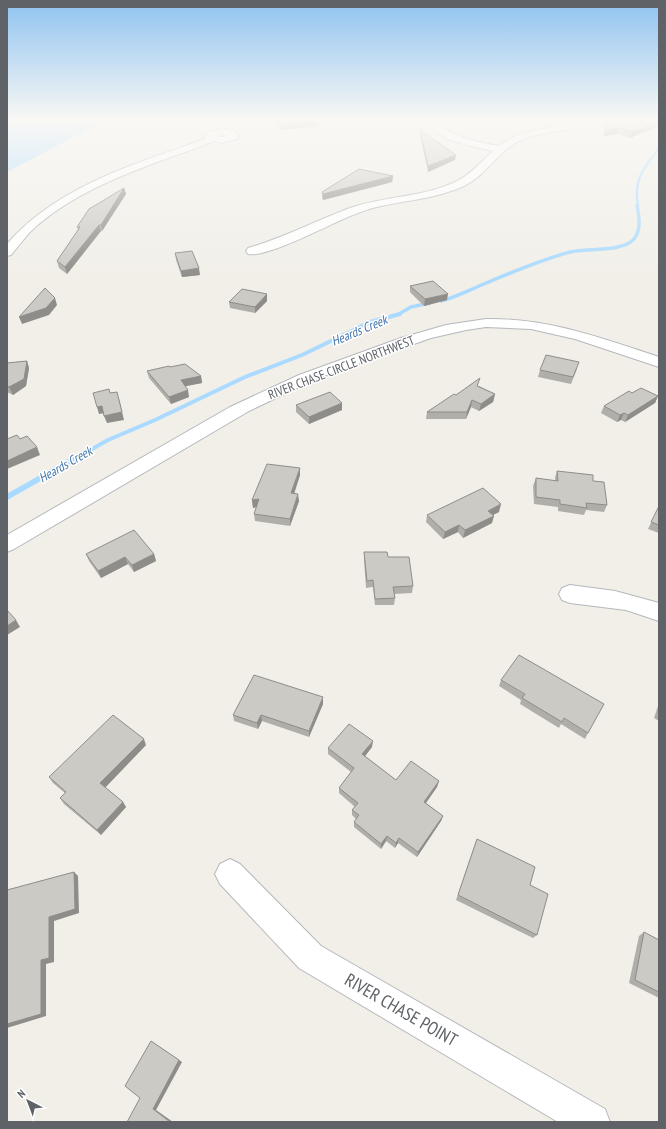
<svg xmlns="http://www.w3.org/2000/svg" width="666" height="1129" viewBox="0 0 666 1129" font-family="'PT Sans Narrow',sans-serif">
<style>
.water{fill:#aadaff}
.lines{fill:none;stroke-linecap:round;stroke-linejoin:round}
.stream-far3{stroke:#aadaff;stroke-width:2.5}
.stream-far2{stroke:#aadaff;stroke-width:3.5}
.stream-far1{stroke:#aadaff;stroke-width:4}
.stream{stroke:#aadaff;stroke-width:5.5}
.street-casing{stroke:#b5b8bc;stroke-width:2}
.street{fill:#fff;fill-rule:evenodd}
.wall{fill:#afaea9}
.shaded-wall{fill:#8f8d8a}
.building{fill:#cccac5;stroke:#8f8d8a}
.labels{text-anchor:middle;stroke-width:3;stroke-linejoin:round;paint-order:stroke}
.far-water-label{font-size:13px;font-style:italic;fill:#4174aa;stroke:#fff}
.far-street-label{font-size:13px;fill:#5f6368;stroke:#fff}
.near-street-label{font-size:18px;fill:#5f6368;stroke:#fff}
</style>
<rect width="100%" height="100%" fill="#f1efe8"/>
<!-- water -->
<path class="water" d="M11,120H106L7,172V122Z"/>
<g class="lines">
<!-- stream-far3 -->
<path class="stream-far3" d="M638,206C633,178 644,169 659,148"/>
<!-- stream-far2 -->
<path class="stream-far2" d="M441,301C456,297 469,290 484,284C512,272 541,260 570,252C587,248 621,252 633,240C642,231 639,216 637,205
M397,315L411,307L430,303"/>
<!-- stream-far1 -->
<path class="stream-far1" d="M85,453L108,440L155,420L245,377L302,355L370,322L400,314"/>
<!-- stream -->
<path class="stream" d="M7,497L86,452"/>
<defs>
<path id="street" d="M426,120H434C450,137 477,142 499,146C519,130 545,129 570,125C582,123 593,119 604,120L603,122C577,130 546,130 523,139C499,149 487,175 464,186C438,198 409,200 381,206C367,209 354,214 341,220C323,228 265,258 248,254L246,251L248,248C283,238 315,221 350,208C384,196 428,197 459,180C472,173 482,161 493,151C471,146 437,141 426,120Z
M224,129L234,131L239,137L237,139L221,143L215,141C154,164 77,186 29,233C23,240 17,248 11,255L7,256V244C57,186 135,164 205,139L204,137L210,131ZM224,135L228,136L221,137L215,136Z
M486,319C549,318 601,338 659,357V367L575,339L531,329L486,327L466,330L431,338L318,378L249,411L14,549L7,552V535L230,407L299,375L401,338L446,325Z
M570,585L615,591L659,603V621L626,610L570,603L562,600L559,594L562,588Z
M230,859L240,864L321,946L605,1109L610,1122H558L299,968L220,884L215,874L220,864Z"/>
</defs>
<!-- street casing -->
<use href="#street" class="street-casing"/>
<!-- street -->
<use href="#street" class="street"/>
</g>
<!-- wall -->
<path class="wall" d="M271,120H317L319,126L282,130Z
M607,120H659V126L630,138L617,134L604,136Z
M420,130L455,160L428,172L420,136Z
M393,176L392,182L323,200L322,198V192Z
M124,188L126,194L102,231H101L67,274L59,268L57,261L78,230L77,227Z
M175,253L200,275L182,277L176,260Z
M410,286L447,300L424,306L410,292Z
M267,301L255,313L230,308L229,302Z
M27,361L29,368L26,386L13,395L7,392V363Z
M170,367L201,376L202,383L185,386L189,397L171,404L149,378L147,371Z
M577,369L571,384L538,377L540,370Z
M479,386L495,394L493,402L479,411L471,407L466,419H426L427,412L456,395Z
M632,393L658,396L655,403L625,422L621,420L617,422L601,413L604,406Z
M342,403V410L309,424L296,412V405Z
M300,468V475L294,494L299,501L290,526L255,521L254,514L256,507L253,508L252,500Z
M557,471L593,481L607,505L604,512L586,510L584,515L558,511V507L534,504L533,486L536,478L555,481V478Z
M659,506V533L648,529Z
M499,512L493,515L492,523L463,538L458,532L443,539L426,522L427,515Z
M364,552L388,557L413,586L412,593L394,594L395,598L394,605H375L373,587L366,588L364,560Z
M86,554H154L156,561L134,572L128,564L101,578L89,561Z
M501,680L588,733L585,739L561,724L559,728L520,704L521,700L499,686Z
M323,697V704L309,737L262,721L258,729L234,721L233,715Z
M659,703V721L654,718Z
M146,745L105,787L123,802L126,807L101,835L64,804L60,798L65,793L53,783L49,777Z
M372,747L365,756L396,780L439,781L437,787L426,803L443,816L441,821L417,857L398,843L395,848L386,841L381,849L354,827V822L356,819L352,815V810L355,807L339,793V788L351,772L328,754V748Z
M477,839L537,935L533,938L456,900L475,844Z
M644,932L659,940V998L629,983L639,936Z"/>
<!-- shaded-wall -->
<path class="shaded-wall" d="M319,120V126L282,130L281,125Z
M659,122V126L630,138L632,132Z
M618,128L617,134L604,136L605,131Z
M456,155L455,160L428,172V166Z
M393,176L392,182L323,200V194Z
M124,188L126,194L102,231L101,225Z
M7,213L8,225L7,226Z
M99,225L101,231L67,274L65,267Z
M199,268L200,275L182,277L181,271Z
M267,294V301L255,313V307Z
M448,294L447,300L424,306L425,299Z
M55,298L57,305L49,315L22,324L19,317Z
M27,361L29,368L26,386L13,395L9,387Z
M201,376L202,383L182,387L181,380Z
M188,390L189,397L171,404L169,397Z
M495,394L493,402L479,411L481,404Z
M658,396L655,403L625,422L628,415Z
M119,399L124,420L107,423L104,416Z
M472,400L471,407L466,419L467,412Z
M342,403V410L309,424V417Z
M102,406L105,413L99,414L97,407Z
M624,413L621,420L617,422L620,415Z
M37,447L40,455L7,469V461Z
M300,468V475L292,500L291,493Z
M298,494L299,501L290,526V519Z
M259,499L260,506L253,508L252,500Z
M501,504L499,512L487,518L488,511Z
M494,516L492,523L463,538L465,530Z
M459,525L458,532L443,539L445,532Z
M154,554L156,561L134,572L132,565Z
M125,557L128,564L101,578L98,571Z
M16,620L20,627L7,635V626Z
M323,697V704L309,737V731Z
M261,715L262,721L258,729L257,723Z
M144,739L146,745L104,789L100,783Z
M373,741L372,747L362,760V754Z
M439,781L437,787L423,807L424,802Z
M123,802L126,807L101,835L97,830Z
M443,816L441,821L417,857L418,852Z
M387,836L386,841L381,849V844Z
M399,838L398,843L395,848L396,843Z
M74,872L78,876L79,913L54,921V962L46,964V1016L7,1028V1024L41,960L49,917Z
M151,1041L182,1062L156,1110L173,1122H170L153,1109Z"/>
<!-- building -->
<path class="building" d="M276,120H319L281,125Z
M607,120H659V122L632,132L618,128L605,131Z
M420,130L456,155L428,166Z
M359,169L393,176L323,194L322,192Z
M124,188L101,225H99L65,267L57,261L80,227H77L89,209Z
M192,251L199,268L181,271L175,253Z
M433,281L448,294L425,299L410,286Z
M45,288L55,298L46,308L19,317Z
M242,289L267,294L255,307L229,302Z
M546,355L579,362L573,377L540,370Z
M27,361L24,379L9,387L7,386V363Z
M185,364L201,376L181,380L188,390L169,397L147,371L169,366L170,367Z
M480,378L477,386L495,394L481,404L472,400L467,412H427L454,394L456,395Z
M641,388L658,396L628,415L624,413L620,415L604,406L629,391L632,393Z
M109,389L110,393L117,392L122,412L104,416L102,406L97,407L93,393Z
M330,392L342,403L309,417L296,405Z
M17,435L20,439L27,436L37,447L7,461V439Z
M267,464L300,468L291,493L298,494L290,519L254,514L259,499L252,500Z
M557,471L593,475V481L604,482L607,505L586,503L587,508L560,504V500L536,497V478L558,481Z
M483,488L501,504L488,511L494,516L465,530L459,525L445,532L427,515Z
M659,506V525L651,522Z
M134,530L154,554L132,565L125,557L98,571L86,554Z
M364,552H387L388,557H409L413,586L393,587L395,598L375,599L373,580L367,581Z
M7,610L16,620L7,626Z
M519,655L604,704L588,733L564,718L562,722L522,698L525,694L501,680Z
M254,675L323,697L309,731L261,715L257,723L233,715Z
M113,715L144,739L100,783L123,802L97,830L60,798L66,792L49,777Z
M349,724L373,741L362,754L396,780L411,761L439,781L424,802L443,816L418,852L399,838L396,843L387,836L381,844L354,822L359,815L352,810L358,803L339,788L354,768L328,748Z
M477,839L535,867L530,885L548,894L537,935L458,895Z
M74,872L75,909L49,917V958L41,960V1014L7,1024V890Z
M644,932L659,940V992L635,980Z
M151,1041L179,1060L153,1109L170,1122H127L140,1098L125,1086Z"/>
<!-- sky -->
<linearGradient id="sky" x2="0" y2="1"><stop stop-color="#8fc3f1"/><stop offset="0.43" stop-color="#f9f8f5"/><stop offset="1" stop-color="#f9f8f5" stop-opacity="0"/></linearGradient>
<rect width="666" height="278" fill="url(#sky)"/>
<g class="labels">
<!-- far-water labels -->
<g class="far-water-label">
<text transform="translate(359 330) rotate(-23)" y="5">Heards Creek</text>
<text transform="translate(65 464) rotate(-30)" y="5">Heards Creek</text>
</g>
<!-- far-street labels -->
<g class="far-street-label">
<text transform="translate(341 367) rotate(-21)" y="5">RIVER CHASE CIRCLE NORTHWEST</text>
</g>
<!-- near-street labels -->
<g class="near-street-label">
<text transform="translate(401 1010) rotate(30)" y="6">RIVER CHASE POINT</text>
</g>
</g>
<!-- border -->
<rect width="666" height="1129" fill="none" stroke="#5f6368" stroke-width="16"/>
<!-- north arrow -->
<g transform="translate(28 1101) rotate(318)" stroke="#ffffff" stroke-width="3" paint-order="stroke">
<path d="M0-3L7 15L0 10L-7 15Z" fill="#5f6368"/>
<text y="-6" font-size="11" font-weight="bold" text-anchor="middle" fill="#5f6368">N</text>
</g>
</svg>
